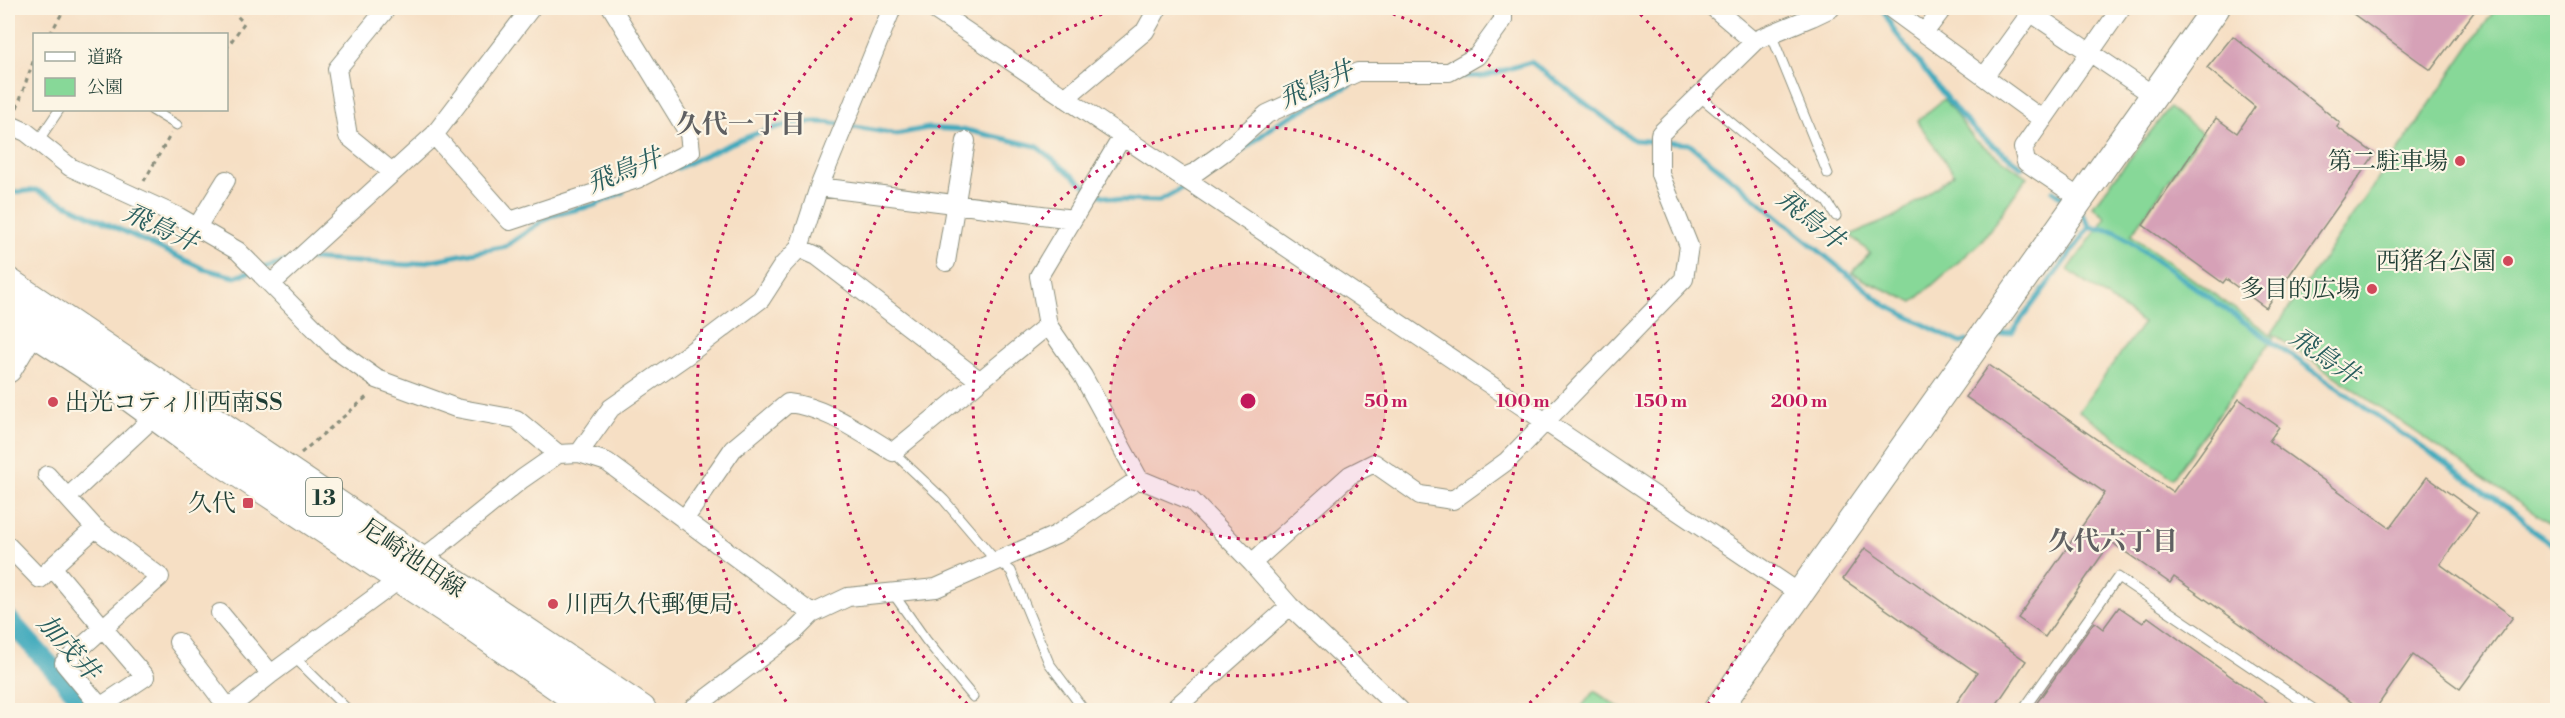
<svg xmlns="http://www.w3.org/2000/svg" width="2565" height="718" viewBox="0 0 2565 718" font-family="'Libre Bodoni','Noto Serif JP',serif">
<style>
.green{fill:#87d898;stroke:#538a66;stroke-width:1.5}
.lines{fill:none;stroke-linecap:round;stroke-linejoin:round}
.stream{stroke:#3ca9bc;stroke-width:5}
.canal{stroke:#3ca9bc;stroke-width:20}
.building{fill:#d6a1b7}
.lane-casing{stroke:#8a8e7c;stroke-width:11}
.street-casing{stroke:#8a8e7c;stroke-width:20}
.secondary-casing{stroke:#8a8e7c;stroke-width:29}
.primary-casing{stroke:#8a8e7c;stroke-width:32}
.path{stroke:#8a8e7c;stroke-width:3;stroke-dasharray:4.5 4.5;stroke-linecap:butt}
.lane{stroke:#fff;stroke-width:9}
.street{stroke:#fff;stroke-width:18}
.secondary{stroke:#fff;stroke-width:27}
.primary{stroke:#fff;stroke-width:30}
.ring{fill:none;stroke:#c2185b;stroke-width:3;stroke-dasharray:3 6}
.poi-dot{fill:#d1495b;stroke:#fcf5e5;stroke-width:2}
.labels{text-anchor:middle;stroke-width:4.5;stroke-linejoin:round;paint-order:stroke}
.shield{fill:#fcf5e5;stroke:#617469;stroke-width:1.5}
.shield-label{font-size:22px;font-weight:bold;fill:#1f3d34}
.poi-label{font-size:24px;fill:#1f3d34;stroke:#fcf5e5;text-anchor:end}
.street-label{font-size:24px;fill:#1f3d34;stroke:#fcf5e5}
.water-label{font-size:26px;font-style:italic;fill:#285d5d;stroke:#fcf5e5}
.neighbourhood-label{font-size:26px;font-weight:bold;fill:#5f6062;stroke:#fcf5e5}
.centre{fill:#c2185b;stroke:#fcf5e5;stroke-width:3}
.ring-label{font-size:18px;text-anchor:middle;font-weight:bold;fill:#c2185b;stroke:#fcf5e5;stroke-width:4.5;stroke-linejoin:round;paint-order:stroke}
</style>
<rect width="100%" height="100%" fill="#fcf5e5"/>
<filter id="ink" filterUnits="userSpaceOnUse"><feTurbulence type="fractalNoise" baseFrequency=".0167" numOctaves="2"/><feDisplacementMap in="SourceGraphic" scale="12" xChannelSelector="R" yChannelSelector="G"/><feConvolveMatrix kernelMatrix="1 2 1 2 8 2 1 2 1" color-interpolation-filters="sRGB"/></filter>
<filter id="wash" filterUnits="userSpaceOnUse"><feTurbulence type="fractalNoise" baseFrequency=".008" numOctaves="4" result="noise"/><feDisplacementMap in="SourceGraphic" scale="24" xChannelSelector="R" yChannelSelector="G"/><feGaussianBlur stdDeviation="1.35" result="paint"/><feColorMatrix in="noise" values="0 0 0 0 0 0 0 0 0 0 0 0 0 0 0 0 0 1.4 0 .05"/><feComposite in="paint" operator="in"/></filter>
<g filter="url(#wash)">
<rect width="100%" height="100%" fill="#f6dfc4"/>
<!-- green -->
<path class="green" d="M2496,8H2557V529L2272,333Z
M1944,99L1974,139L2027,177L1981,242L1913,302L1870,283L1852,273L1870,253L1850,235L1897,216L1954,174L1917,121Z
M2169,108L2202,133L2131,235L2274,337L2173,478L2079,411L2143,323L2068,270L2106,217L2093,206Z
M1594,691L1623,710H1579Z"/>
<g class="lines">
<!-- stream -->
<path class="stream" d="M1884,12L1895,32L1959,114L1981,136L2022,167
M1454,77L1485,76L1531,62L1634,140L1689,144L1885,305L1961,343L1967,341
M849,126L896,134L928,128L966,130L1036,146L1094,193L1119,200L1159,201L1187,186
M678,168C730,144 782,114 840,124
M1198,180L1216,171L1276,124L1350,85
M2053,191L2070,203
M8,193L36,190L204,269L235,277L253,271
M2082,213L2090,227
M306,259L409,265L506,246L550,216L595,205L623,192
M262,268L285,262
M1994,336L2012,332L2090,227L2115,231L2521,517L2532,530L2558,548"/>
<!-- canal -->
<path class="canal" d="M8,619L91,710"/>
</g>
<g id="blocks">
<!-- building -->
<path class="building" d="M2345,8H2477L2431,70Z
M2233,36L2340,123L2337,127L2375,154L2266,308L2226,279L2223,283L2143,225L2216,118L2237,133L2255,107L2207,68Z
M1989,365L2173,492L2239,399L2279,427L2269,441L2390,528L2427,477L2477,513L2440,564L2513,617L2460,689L2413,655L2374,711H2364L2174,577L2170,583L2111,542L2045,637L2018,618L2105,493L1966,397Z
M1865,548L2026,661L1992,711H1951L1977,673L1843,579Z
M2119,607L2143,623L2148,617L2279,711H2031L2094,622L2103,629Z"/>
</g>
</g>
<g filter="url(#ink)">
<use href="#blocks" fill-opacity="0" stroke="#8a8e7c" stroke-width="1.5"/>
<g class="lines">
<defs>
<path id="lane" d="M1771,34L1828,174
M1699,96L1827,202L1836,216
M152,110L177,125
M38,141L59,110
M893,452L944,500L990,554L1011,571L1049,663L1084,710
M892,592L926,640L973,697
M294,657L348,710
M2023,710L2118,577L2315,710"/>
<path id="street" d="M387,8L337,69L348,136L392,172
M932,8L1799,593
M1714,8L1754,42
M1890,8L2043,120
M2024,8L2153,95
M1924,33L1943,8
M1984,77L2034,8
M1065,98L1145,31L1158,8
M8,124L26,132L70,167L179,217L238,251L336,350L377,379L456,408L516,419L558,454
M434,135L510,221L637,179L691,151L689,134L612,8
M1122,137L1039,276L1048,325L1083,376L1139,479
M1182,178L1196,172L1224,152L1267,114L1358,72H1449L1477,56L1503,20V8
M819,187L1073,219
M2081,199L2026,162L2023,148L2121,8
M197,227L226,180
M799,248L817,256L980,381
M946,262L966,141
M271,284L434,135L531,8
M579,453L607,462L812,614
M47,475L95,528
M68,497L155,416
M684,520L733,449L788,403C826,407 861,433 893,452L1048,325
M8,546L40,579L52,567L103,628L160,577L95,528L52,567
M419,562L522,479L558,454L579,453L611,408L687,355L761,299L783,265L799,248L819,187L892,8
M220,613L271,674
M178,642L229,709
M100,707L145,677L103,628L64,663L103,710
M226,710L271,674L400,579
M691,710L794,632L812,614L848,597L936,588L1056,535L1139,479L1192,501L1252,563
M1173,710L1290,606
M1400,710L1290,606L1252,563L1350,475L1374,463L1420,495L1453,500L1507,461L1684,279L1689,246L1660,174V134L1756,40L1812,17L1831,8"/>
<path id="secondary" d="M8,369L32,329L46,314
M1717,710L2216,8"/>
<path id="primary" d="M8,283L641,710
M8,314L94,370L187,438L470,624L593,710"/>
</defs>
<!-- lane casing -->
<use href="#lane" class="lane-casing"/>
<!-- street casing -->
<use href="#street" class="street-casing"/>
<!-- secondary casing -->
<use href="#secondary" class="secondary-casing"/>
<!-- primary casing -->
<use href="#primary" class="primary-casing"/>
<!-- path -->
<path class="path" d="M50,34L65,8
M226,49L244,23L229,8
M17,108L34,59
M144,181L171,134
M301,453L369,395"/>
<!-- lane -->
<use href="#lane" class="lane"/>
<!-- street -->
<use href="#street" class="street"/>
<!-- secondary -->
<use href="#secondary" class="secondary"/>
<!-- primary -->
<use href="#primary" class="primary"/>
</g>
</g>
<!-- distance rings -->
<circle cx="1248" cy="401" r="138" fill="#c2185b" fill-opacity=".12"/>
<g class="ring">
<circle cx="1248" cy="401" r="138"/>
<circle cx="1248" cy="401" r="275"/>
<path d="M974 710A413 413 0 0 1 1120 8M1376 8A413 413 0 0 1 1522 710"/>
<path d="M791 709A551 551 0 0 1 862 8M1634 8A551 551 0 0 1 1705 709"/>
</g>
<!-- markers -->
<g class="poi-dot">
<circle cx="2460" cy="161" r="6"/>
<circle cx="2508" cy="261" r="6"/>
<circle cx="2372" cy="289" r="6"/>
<circle cx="53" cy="402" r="6"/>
<rect x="242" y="497" width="12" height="12" rx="3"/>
<circle cx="553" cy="604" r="6"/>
</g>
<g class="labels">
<!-- shield labels -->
<rect class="shield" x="306" y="478" width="36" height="38" rx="4.5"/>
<g class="shield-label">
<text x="324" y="505">13</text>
</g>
<!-- poi labels -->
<g class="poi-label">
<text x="2448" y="169">第二駐車場</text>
<text x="2496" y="269">西猪名公園</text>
<text x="2360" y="297">多目的広場</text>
<text x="65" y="410" text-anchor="start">出光コティ川西南SS</text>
<text x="236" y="511">久代</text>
<text x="565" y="612" text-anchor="start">川西久代郵便局</text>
</g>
<!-- street labels -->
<g class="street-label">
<text transform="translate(413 558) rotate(34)" y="8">尼崎池田線</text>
</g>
<!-- water labels -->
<g class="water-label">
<text transform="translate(1316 84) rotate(-24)" y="9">飛鳥井</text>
<text transform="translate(624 170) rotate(-22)" y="9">飛鳥井</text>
<text transform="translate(1811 219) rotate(39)" y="9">飛鳥井</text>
<text transform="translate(161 227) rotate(25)" y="9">飛鳥井</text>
<text transform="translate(2325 356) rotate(35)" y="9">飛鳥井</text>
<text transform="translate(69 647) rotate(48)" y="9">加茂井</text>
</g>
<!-- neighbourhood labels -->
<g class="neighbourhood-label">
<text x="741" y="133">久代一丁目</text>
<text x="2113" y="550">久代六丁目</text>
</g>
</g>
<circle cx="1248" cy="401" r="9" class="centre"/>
<g class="ring-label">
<text x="1386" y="407">50 m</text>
<text x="1523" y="407">100 m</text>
<text x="1661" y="407">150 m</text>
<text x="1799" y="407">200 m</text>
</g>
<!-- margin -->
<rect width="2565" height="718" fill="none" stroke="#fcf5e5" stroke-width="30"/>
<!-- legend -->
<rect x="33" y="33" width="195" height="78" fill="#fcf5e5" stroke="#a4ab9e" stroke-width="1.5"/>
<rect x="45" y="52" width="30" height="9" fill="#ffffff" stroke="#a4ab9e" stroke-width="1.5"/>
<text x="87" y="63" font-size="18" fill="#1f3d34">道路</text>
<rect x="45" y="78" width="30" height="18" fill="#87d898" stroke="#a4ab9e" stroke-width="1.5"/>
<text x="87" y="93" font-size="18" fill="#1f3d34">公園</text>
</svg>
